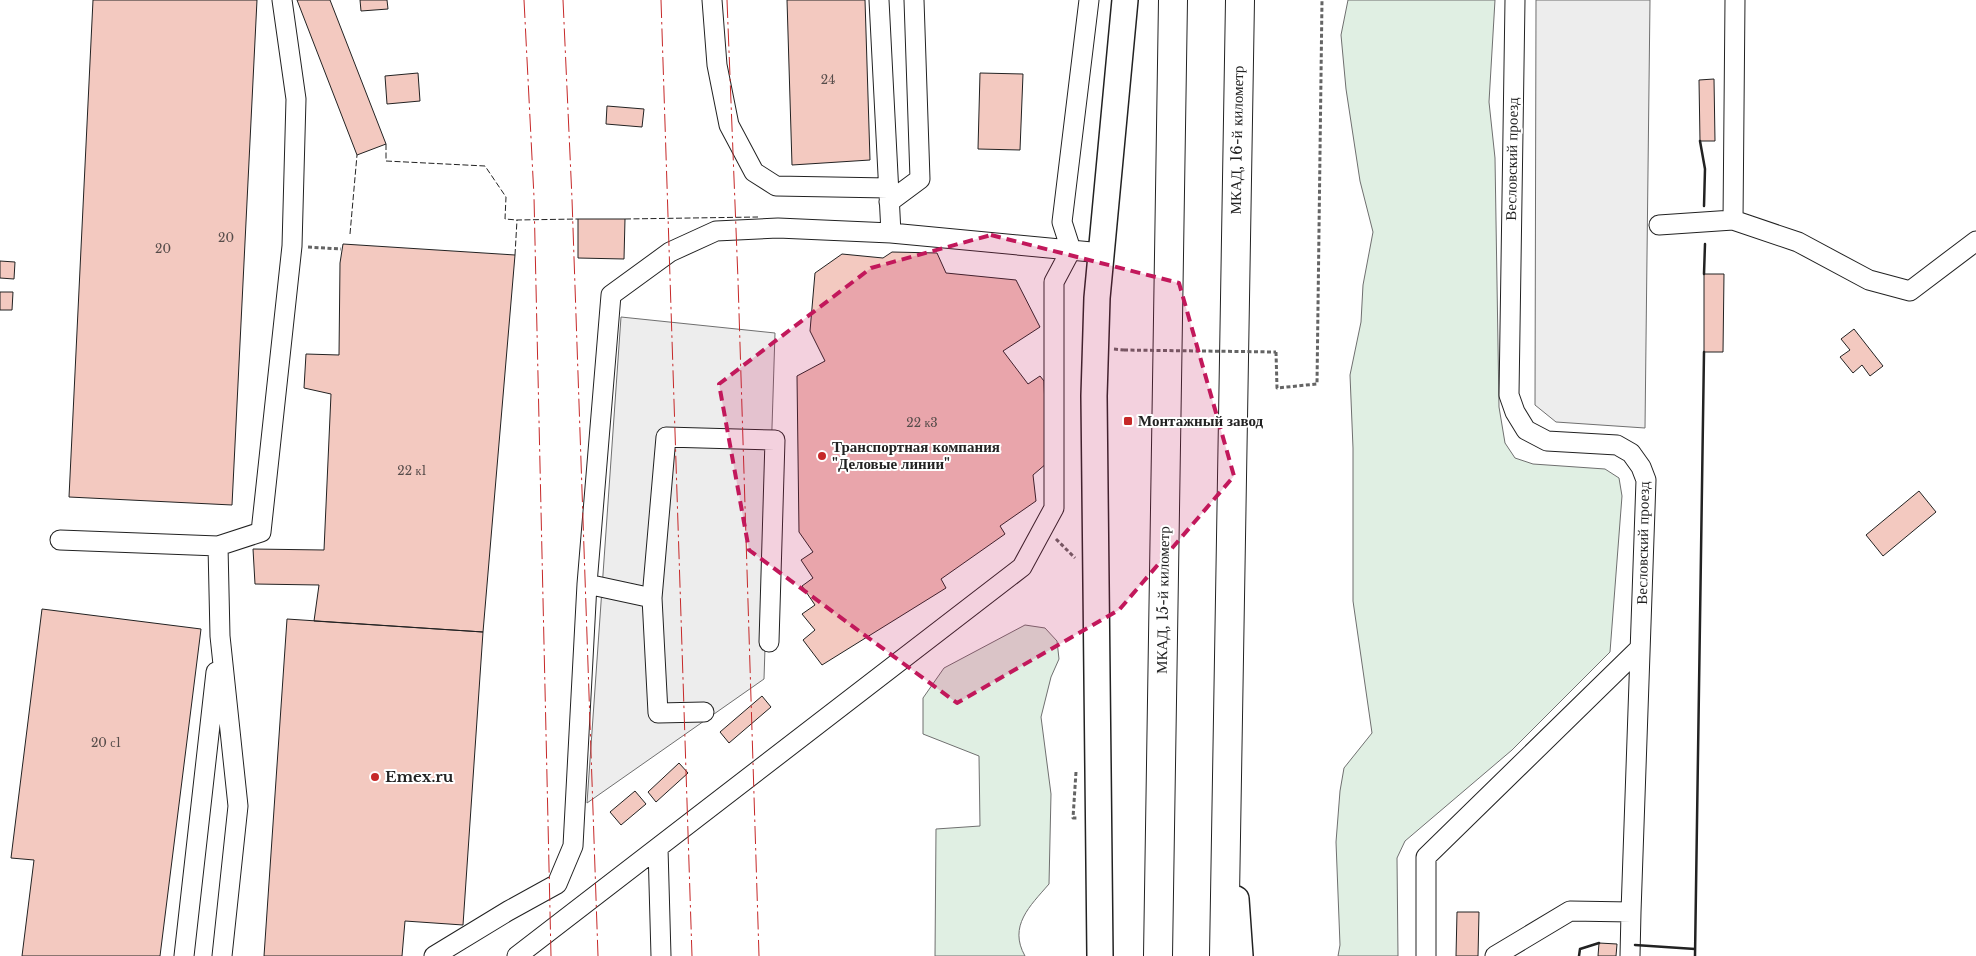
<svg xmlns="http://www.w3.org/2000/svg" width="1976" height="956" viewBox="0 0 1976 956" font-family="'Libre Baskerville',serif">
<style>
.green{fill:#e0efe3;stroke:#6f6f6f}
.parking{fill:#ededed;stroke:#6f6f6f}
.building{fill:#f3c9c0;stroke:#222}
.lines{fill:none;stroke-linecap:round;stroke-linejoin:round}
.minor-casing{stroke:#222;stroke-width:21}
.major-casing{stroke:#222;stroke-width:28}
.highway-casing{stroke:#222;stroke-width:30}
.path{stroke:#646464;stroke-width:3;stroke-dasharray:4 2.5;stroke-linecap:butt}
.minor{stroke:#fff;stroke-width:19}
.major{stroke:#fff;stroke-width:25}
.highway{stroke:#fff;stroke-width:28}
.path-bridge{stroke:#646464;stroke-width:3;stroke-dasharray:4 2.5;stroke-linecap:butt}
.fence{stroke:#222;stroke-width:1;stroke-dasharray:6 2.5;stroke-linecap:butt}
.wall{stroke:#222;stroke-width:2.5}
.power{stroke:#c62828;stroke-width:1;stroke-dasharray:18 4 2.5 4;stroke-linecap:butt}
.marked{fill:#c2185b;fill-opacity:0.2;stroke:#c2185b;stroke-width:4;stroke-dasharray:10 6;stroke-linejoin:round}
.poi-dot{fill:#c62828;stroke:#fff;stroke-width:2}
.labels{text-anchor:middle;stroke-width:4;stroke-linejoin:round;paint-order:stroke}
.number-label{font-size:12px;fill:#564c4a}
.street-label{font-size:15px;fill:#222;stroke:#fff}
.poi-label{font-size:15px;font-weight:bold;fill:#222;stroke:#fff;text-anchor:start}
</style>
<rect width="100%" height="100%" fill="#fff"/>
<!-- green -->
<path class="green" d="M1348,0H1495L1489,102L1495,158L1499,407L1505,443L1515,458L1533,464L1605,469L1619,478L1622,496L1610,652L1512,750L1405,841L1397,858L1398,956H1338L1340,945L1336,842L1340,791L1344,768L1372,733L1353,601V448L1350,375L1361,322L1363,285L1373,232L1360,181L1346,89L1341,35Z
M1025,625L1045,628L1057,641L1059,659L1051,677L1041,717L1051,794L1049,884C1030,906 1008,926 1025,956H935L936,829L980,826L979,756L923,734V698L944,668Z"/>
<!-- parking -->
<path class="parking" d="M1536,0H1650L1645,428L1556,422L1535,405Z
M621,317L775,333L764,679L587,803Z"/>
<!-- building -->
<path class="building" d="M93,0H257L232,505L69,497Z
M297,0H330L386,144L357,155Z
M360,0H387L388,9L361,11Z
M787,0H865L870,160L792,165Z
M418,73L420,101L387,104L385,76Z
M980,73L1023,74L1020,150L978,149Z
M1714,79L1715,141H1700L1699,80Z
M607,106L644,109L642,127L606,124Z
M578,219H625L624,259L578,258Z
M343,244L515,255L483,632L314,621L319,585L255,584L253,549L324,550L331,394L304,388L306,354L339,355L340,263Z
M892,252L937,253L946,273L1016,280L1040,327L1003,351L1028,384L1040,376L1044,381L1047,463L1033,475L1036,501L1000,526L1005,534L941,579L946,588L822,665L803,640L815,630L802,614L815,605L802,586L813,578L801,560L813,552L799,532L797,376L825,361L810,331L815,273L842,254L883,258Z
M0,261L15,262L14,279L0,278Z
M1704,274H1724L1723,352H1704Z
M0,292H13L12,310H0Z
M1854,329L1883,366L1870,376L1862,365L1853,373L1840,357L1850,350L1841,339Z
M1919,491L1936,512L1883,556L1866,535Z
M42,609L201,629L160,956H22L34,860L11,858Z
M287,619L483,632L463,925L405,921L402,956H264Z
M762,696L771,707L729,743L720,732Z
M679,763L688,773L656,802L648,792Z
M635,791L646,804L621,825L610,812Z
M1457,912H1479L1478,956H1456Z
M1599,943L1617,944L1616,956H1598Z"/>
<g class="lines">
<defs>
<path id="minor" d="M712,0L717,65L729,125L754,172L776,186L888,188
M879,0L891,233
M1515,0L1509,395L1515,412L1526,430L1547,441L1617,445L1631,453L1641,467L1646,480L1631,912
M889,202L920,179L914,0
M1733,220L1735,0
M1659,225L1733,220L1798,242L1869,280L1910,291L1976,241
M60,540L218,546L261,532L292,246L296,99L282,0
M218,546L220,636L238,806L222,956
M587,584L652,598L666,437L775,440L769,642
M652,598L658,713L704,712
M658,848L661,956
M184,956L216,672
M434,956L508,911L557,884L573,846L587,584L611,295L670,252L716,231L778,228L891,233L1102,253
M517,956L1022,567L1054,508V282L1071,250L1062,222L1089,0
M1426,956V857L1640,648
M1495,956L1570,911L1631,912L1630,956"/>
<path id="major" d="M1236,899L1240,956
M1100,956L1094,396L1097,298L1125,0"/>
<path id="highway" d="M1158,956L1173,0
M1224,956L1240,0"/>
</defs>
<!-- minor casing -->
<use href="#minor" class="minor-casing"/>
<!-- major casing -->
<use href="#major" class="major-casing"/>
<!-- highway casing -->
<use href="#highway" class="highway-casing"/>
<!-- path -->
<path class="path" d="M308,247L341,249
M1114,349L1124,350
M1276,352L1277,388L1317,384L1322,0
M1056,539L1075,558
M1076,772L1073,818H1078"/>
<!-- minor -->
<use href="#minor" class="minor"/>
<!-- major -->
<use href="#major" class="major"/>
<!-- highway -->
<use href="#highway" class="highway"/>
<!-- path-bridge -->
<path class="path-bridge" d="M1124,350L1276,352"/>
<!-- fence -->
<path class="fence" d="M386,144V161L485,166L506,197L505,219L517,220
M625,219L758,217
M350,234L357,155
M515,255L517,220L578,219"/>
<!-- wall -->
<path class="wall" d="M1700,141L1705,169L1704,206
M1704,274L1705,244
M1635,945L1695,949
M1579,956L1580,949L1599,943
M1695,956L1704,352"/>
<!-- power -->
<path class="power" d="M524,0L534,197L551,956
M563,0L572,199L598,956
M661,0L692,956
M727,0L738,280L759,956"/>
</g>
<!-- marked area -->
<path class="marked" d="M991,235L1179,283L1234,476L1119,610L957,703L749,550L719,384L871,268Z"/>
<!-- markers -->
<g class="poi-dot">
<rect x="1123" y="416" width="10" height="10" rx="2.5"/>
<circle cx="822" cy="456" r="5"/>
<circle cx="375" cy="777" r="5"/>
</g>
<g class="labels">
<!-- number labels -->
<g class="number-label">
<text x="828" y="84">24</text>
<text x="226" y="242">20</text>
<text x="163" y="253">20</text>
<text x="922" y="427">22 к3</text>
<text x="412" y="475">22 к1</text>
<text x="106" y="747">20 с1</text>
</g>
<!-- street labels -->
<g class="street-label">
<text transform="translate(1237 140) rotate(-89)" y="5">МКАД, 16-й километр</text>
<text transform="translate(1512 159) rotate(-89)" y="5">Весловский проезд</text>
<text transform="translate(1643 543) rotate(-89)" y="5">Весловский проезд</text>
<text transform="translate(1163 600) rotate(-89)" y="5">МКАД, 15-й километр</text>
</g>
<!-- poi labels -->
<g class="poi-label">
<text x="1138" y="426">Монтажный завод</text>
<text x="832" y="452">Транспортная компания<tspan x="832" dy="17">"Деловые линии"</tspan></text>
<text x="385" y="782">Emex.ru</text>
</g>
</g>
</svg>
